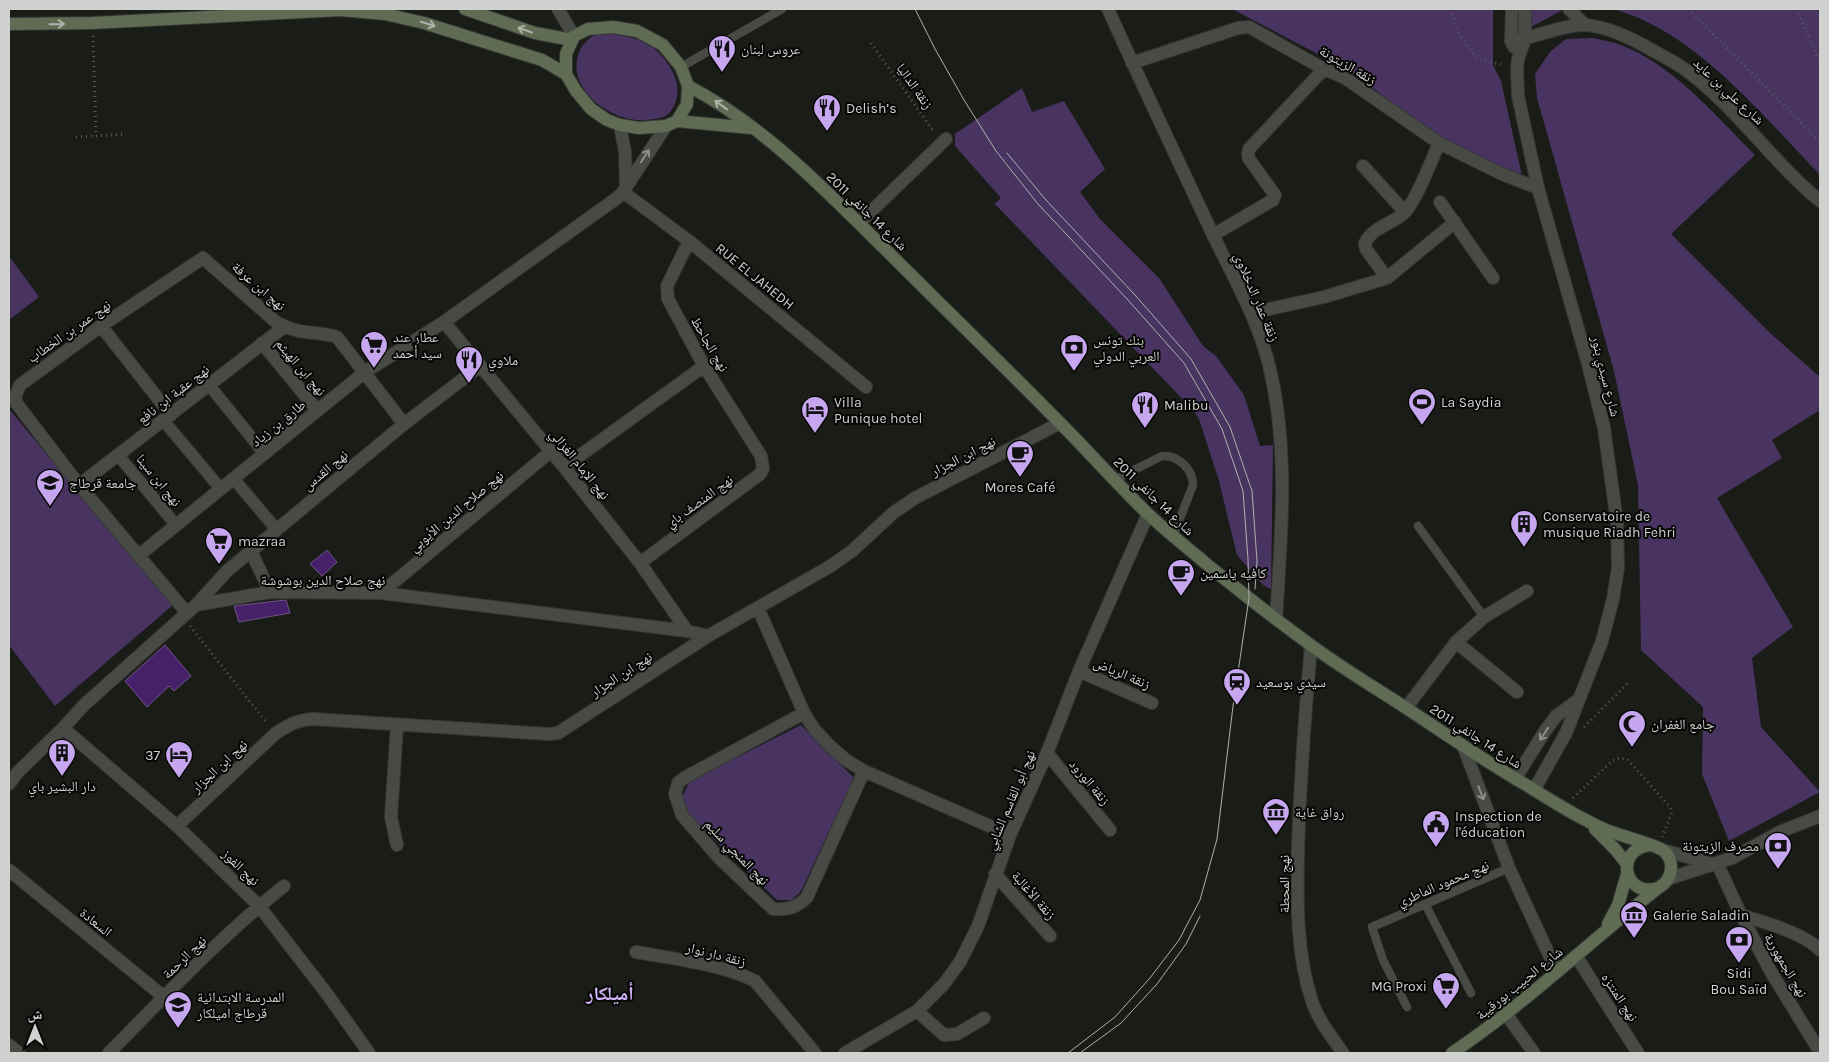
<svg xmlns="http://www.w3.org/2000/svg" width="1829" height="1062" viewBox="0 0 1829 1062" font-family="Karla,'Noto Naskh Arabic',sans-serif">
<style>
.green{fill:#493461}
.water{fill:#47206a;stroke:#705588}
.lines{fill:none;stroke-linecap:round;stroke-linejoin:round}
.service-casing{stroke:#363835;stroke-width:9}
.pedestrian-casing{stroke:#363835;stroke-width:13}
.minor-casing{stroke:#363835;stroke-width:14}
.tertiary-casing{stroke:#363835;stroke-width:14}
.secondary-casing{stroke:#363835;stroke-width:14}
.path{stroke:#575956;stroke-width:3;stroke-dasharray:1 4;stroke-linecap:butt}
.service{stroke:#474a45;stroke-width:8}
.pedestrian{stroke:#474a45;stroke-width:11}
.minor{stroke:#474a45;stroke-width:12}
.tertiary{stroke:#474a45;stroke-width:12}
.secondary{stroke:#5f6b53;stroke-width:12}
.tram{stroke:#aeb0ac;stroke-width:1}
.oneway{stroke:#aeb3aa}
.oneway2{stroke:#8c8e8a}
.labels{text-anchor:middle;stroke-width:4;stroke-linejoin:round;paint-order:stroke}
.poi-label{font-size:14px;fill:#d0d2cf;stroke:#060605;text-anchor:start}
.street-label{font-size:14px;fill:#d0d2cf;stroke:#060605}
.district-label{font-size:19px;font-weight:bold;fill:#d4b6fb;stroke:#060605}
</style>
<rect width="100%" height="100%" fill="#1a1c18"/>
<!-- green -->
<path class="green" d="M1232,9H1493V65L1501,81L1522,176L1512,175L1441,139L1350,71Z
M1531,9H1559L1561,11L1531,27Z
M1614,9H1820V175C1762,115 1697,33 1614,9Z
M615,34C630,37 646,40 657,51C673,66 684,88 673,108C672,109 669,114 668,114C663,119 653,119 646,120C611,123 563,88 580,50C583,44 589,37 596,35C602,33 609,34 615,34Z
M1593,38C1600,40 1608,41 1615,43C1670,61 1715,115 1755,155L1671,234L1770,333L1820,377V410L1772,440L1782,458L1717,498L1793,627L1752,658L1761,727L1820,792L1729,841L1702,774L1703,707L1641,650L1638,485L1614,371L1537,98L1535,74L1550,52L1566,39Z
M1022,88L1032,112L1064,101L1105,169L1080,192L1100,219L1159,278L1203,346L1216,356L1244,395L1260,446L1273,445L1271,589L1263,585L1237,555L1219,481L1199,419L1194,411L995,204L991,207L1001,198L955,146V134Z
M9,256L39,297L9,320Z
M9,409L173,605L55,706L9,645Z
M801,725L854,778L801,891L792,900H777L685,811L682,797L690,781Z"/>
<!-- water -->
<path class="water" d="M327,550L337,562L322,576L310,564Z
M286,600L290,613L239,622L234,606Z
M165,645L191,676L174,691L169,686L147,707L125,681Z"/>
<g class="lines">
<defs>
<path id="service" d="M681,67L782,9
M1114,480L1162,456C1178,455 1193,469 1193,485L1173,536
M1418,526L1484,617
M1425,904L1471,993
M1407,1007L1383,960L1372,927L1509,868"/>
<path id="pedestrian" d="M209,385L264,453
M163,420L220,488
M118,455L176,525
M233,478L277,530"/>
<path id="minor" d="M558,9L574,36
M1108,9C1142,85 1178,160 1213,235C1235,280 1261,325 1271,374C1289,455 1281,538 1276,619
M1132,63L1238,28L1249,27L1324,69L1345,78L1439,143L1504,175L1538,188
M620,125L625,152L626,186
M1363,166L1405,212
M623,192L689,241L866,387
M1440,202L1493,278
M859,223L946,139
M1213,235L1273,200L1275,195L1249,159L1248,154L1249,149L1324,69
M1387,278L1366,249L1365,243C1372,227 1393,224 1404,213C1416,202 1432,159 1439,143
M1251,313L1324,297L1387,278L1455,222
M444,322L564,467L640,563L687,631
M101,326L171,415
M262,343L317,410
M564,467L704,366
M79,485L284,327
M251,551L270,592
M138,556L365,372L444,322L617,198L623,192L666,126
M640,563L760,474L763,469L761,456L704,366L668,299L667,286L689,241
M381,593L550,452
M196,605L227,571L404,424L480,366
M758,608L804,713L814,729L830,746L846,760L864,771L1010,835
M187,613L79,485L17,404L15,397L20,385L101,326L203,258L276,322C300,336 313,330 337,337L404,424
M1456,642L1517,692
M1311,646C1305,714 1300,782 1298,850C1297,900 1296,953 1312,1001C1318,1020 1332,1037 1343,1053
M1079,671L1152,703
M1406,708L1456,642L1484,617L1527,591
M804,713L684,778L678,783L675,794L682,815L719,858L773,909C787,910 797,908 807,897L864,771
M397,725L391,817L397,845
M63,728L177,826L259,906L327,994L369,1053
M1464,748L1509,868L1557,972
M1047,753L1110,830
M9,784L18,772L63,728L85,704L196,605L270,592L381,593L687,631L708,636
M177,826L275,734C288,725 297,720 313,719L549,734L558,733L708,636L829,567L852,551L893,513L915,498L1060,423
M1663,850L1712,864
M1717,863L1741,915L1771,972L1820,1052
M9,870L164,997
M995,874L1050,936
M1668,879L1732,858L1782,831L1820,816
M1741,915C1763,922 1804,933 1820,950
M636,952C673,959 722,964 755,981L815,1053
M1576,956L1638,1053
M917,1011L944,1035L957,1034L984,1018
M1506,1014L1534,1053
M9,1045L19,1053
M109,1053C165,996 221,936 284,886
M845,1053L917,1011L944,984L960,962L978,926L1010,835L1047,753L1079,671L1148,514"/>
<path id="tertiary" d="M1512,9L1511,41L1514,47
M1525,9V39L1518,59L1517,69L1518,96L1538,188L1588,364L1604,428L1617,522L1618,568L1613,599L1602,641L1566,733L1534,790
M1569,9L1585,25
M1511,41C1535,38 1563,24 1586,25C1608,27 1631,38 1650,49C1661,55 1673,61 1683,68C1735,105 1771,161 1820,201
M1515,779L1545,731L1556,716L1578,700"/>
<path id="secondary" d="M465,9L535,33L572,40
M9,24L92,23L340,10L385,14L424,23L542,60L566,74
M613,27L637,31L663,45L681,67L688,86L687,104L677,121L666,126L639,128L620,125L607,120L591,109L576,91L566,74V54L574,36L588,29Z
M688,86C764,125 829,194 889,253C946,310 1004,366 1061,424C1090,453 1117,484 1147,513C1167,532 1189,549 1210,567C1242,593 1275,619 1308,643C1337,665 1369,684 1400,704C1443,732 1484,761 1528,786C1553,802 1579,818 1606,830C1618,835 1657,845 1664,851C1677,863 1671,885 1654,889C1624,895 1614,850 1650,845
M677,121L751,128
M1595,829L1615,849L1627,864
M1608,924L1618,905L1627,874
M1452,1053C1525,1004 1589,942 1658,888"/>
</defs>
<!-- service casing -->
<use href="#service" class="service-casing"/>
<!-- pedestrian casing -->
<use href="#pedestrian" class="pedestrian-casing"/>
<!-- minor casing -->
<use href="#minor" class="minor-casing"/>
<!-- tertiary casing -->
<use href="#tertiary" class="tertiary-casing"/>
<!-- secondary casing -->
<use href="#secondary" class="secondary-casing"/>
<!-- path -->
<path class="path" d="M1451,9L1457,30L1472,53L1482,60L1504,65
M1688,9L1820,142
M1796,9L1820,61
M93,36L96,136
M871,43L934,132
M76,137L126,134
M190,626L267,723
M1584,727L1628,683
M1573,798L1612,761L1619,758L1628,760L1669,806L1672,812L1662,837"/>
<!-- service -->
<use href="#service" class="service"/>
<!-- pedestrian -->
<use href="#pedestrian" class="pedestrian"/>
<!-- minor -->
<use href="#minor" class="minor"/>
<!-- tertiary -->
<use href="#tertiary" class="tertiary"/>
<!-- secondary -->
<use href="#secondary" class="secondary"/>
<!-- tram -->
<path class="tram" d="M915,9L935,49L964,100L996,151L1038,204L1128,300L1184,363L1222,429L1243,491L1248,559L1249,598L1233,706L1217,839L1200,900L1179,940L1150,978L1115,1017L1068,1053
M1007,153L1045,199L1135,295L1191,359L1230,427L1252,491L1257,561L1255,589
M1080,1053L1121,1023L1157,984L1186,944L1200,916"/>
</g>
<!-- one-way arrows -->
<defs><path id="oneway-shaft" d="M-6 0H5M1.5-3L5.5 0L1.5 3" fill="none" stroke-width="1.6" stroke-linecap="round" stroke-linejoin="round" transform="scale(1.25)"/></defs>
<g class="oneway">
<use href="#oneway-shaft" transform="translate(57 24) rotate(-1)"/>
<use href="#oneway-shaft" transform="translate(428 24) rotate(17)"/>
<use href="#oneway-shaft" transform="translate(525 30) rotate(-161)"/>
<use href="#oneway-shaft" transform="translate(721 105) rotate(-144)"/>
</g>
<g class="oneway2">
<use href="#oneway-shaft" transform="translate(645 156) rotate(-57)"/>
<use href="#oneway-shaft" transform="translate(1544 734) rotate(123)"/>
<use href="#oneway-shaft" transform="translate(1481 793) rotate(69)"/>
</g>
<!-- icons -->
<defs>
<symbol id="restaurant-pin" viewBox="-11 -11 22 30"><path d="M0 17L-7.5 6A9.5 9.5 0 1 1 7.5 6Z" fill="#c7a6f0" stroke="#060605"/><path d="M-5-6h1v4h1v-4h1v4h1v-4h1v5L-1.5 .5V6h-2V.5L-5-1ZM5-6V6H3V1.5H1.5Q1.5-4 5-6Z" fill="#111"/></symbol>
<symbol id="supermarket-pin" viewBox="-11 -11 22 30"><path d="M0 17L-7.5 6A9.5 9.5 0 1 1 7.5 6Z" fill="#c7a6f0" stroke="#060605"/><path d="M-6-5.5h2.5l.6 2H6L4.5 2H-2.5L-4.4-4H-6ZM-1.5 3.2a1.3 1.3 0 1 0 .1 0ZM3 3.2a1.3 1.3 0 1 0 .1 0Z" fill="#111"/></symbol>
<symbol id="bank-pin" viewBox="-11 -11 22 30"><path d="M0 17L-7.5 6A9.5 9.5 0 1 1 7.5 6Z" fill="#c7a6f0" stroke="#060605"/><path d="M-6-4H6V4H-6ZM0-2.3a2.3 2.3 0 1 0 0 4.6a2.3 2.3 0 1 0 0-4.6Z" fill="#111"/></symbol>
<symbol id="stadium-pin" viewBox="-11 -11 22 30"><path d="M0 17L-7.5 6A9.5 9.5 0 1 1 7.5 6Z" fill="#c7a6f0" stroke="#060605"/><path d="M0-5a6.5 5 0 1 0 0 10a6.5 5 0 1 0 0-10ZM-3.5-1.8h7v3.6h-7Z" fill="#111"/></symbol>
<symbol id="hotel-pin" viewBox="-11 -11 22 30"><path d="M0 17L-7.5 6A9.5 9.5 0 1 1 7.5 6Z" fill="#c7a6f0" stroke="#060605"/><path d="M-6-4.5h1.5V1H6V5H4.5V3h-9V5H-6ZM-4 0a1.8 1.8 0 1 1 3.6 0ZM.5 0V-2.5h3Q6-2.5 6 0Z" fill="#111"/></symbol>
<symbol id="cafe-pin" viewBox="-11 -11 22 30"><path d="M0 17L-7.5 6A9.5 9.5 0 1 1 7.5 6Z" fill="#c7a6f0" stroke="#060605"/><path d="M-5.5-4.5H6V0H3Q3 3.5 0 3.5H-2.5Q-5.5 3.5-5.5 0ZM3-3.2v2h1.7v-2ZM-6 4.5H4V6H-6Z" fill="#111"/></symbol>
<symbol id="university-pin" viewBox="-11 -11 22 30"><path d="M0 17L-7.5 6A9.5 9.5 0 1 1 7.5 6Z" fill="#c7a6f0" stroke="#060605"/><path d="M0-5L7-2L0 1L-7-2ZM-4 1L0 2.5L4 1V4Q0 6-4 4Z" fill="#111"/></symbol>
<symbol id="building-pin" viewBox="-11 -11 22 30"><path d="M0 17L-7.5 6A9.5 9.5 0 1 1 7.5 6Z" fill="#c7a6f0" stroke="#060605"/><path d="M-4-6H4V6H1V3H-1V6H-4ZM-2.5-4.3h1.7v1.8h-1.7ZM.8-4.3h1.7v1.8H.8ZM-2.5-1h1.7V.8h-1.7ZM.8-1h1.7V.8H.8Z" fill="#111"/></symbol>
<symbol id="station-pin" viewBox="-11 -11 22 30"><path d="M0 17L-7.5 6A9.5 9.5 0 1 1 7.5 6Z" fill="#c7a6f0" stroke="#060605"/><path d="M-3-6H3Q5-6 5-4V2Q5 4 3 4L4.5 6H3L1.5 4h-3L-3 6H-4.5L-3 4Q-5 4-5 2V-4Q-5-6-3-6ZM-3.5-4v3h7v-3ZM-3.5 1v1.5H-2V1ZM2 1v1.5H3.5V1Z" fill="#111"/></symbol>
<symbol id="mosque-pin" viewBox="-11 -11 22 30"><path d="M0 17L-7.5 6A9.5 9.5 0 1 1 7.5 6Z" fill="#c7a6f0" stroke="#060605"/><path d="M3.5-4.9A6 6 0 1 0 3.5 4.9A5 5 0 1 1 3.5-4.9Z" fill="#111"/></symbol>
<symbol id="museum-pin" viewBox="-11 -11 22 30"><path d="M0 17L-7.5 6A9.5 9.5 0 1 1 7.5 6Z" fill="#c7a6f0" stroke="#060605"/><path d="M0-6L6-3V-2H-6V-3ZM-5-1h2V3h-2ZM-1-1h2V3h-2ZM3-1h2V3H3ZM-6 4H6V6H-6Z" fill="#111"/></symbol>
<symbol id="civic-pin" viewBox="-11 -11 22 30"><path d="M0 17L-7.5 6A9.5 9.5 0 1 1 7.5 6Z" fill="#c7a6f0" stroke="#060605"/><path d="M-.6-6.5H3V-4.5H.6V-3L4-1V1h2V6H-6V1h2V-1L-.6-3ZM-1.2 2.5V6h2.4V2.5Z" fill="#111"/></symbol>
<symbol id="school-pin" viewBox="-11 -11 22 30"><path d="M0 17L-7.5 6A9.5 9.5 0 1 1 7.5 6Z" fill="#c7a6f0" stroke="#060605"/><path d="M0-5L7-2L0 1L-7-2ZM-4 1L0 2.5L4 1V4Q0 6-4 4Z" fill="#111"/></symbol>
</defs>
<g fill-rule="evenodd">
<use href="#restaurant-pin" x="706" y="33" width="32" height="43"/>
<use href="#restaurant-pin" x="811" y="92" width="32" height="43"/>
<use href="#supermarket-pin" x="358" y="329" width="32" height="43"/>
<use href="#bank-pin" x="1058" y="332" width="32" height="43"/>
<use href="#restaurant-pin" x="453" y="344" width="32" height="43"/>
<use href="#stadium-pin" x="1406" y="386" width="32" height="43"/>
<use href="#restaurant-pin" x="1129" y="389" width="32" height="43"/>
<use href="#hotel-pin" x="799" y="394" width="32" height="43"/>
<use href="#cafe-pin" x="1004" y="438" width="32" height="43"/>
<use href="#university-pin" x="34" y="467" width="32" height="43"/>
<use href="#building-pin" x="1508" y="508" width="32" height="43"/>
<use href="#supermarket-pin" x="203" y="525" width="32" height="43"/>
<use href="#cafe-pin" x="1165" y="557" width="32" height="43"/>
<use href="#station-pin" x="1221" y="666" width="32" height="43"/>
<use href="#mosque-pin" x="1616" y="708" width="32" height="43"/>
<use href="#building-pin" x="46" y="737" width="32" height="43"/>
<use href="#hotel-pin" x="163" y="739" width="32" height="43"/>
<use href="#museum-pin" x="1260" y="796" width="32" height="43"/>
<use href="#civic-pin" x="1420" y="808" width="32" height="43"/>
<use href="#bank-pin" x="1762" y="830" width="32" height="43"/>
<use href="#museum-pin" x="1618" y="899" width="32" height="43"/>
<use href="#bank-pin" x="1723" y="924" width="32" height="43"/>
<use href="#supermarket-pin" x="1430" y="970" width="32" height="43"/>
<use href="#school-pin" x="162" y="989" width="32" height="43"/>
</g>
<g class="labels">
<!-- poi labels -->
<g class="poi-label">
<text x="741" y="54">عروس لبنان</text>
<text x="846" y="113">Delish’s</text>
<text x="393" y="342">عطار عند<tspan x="393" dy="16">سيد أحمد</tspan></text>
<text x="1093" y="345">بنك تونس<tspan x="1093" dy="16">العربي الدولي</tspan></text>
<text x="488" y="365">ملاوي</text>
<text x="834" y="407">Villa<tspan x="834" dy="16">Punique hotel</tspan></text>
<text x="1441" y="407">La Saydia</text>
<text x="1164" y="410">Malibu</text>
<text x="69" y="488">جامعة قرطاج</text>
<text x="1020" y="492" text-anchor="middle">Mores Café</text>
<text x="1543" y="521">Conservatoire de<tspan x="1543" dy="16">musique Riadh Fehri</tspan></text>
<text x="238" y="546">mazraa</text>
<text x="1200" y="578">كافيه ياسمين</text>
<text x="1256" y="687">سيدي بوسعيد</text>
<text x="1651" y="729">جامع الغفران</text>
<text x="160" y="760" text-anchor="end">37</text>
<text x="62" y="791" text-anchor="middle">دار البشير باي</text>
<text x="1295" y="817">رواق غاية</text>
<text x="1455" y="821">Inspection de<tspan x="1455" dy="16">l'éducation</tspan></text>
<text x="1759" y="851" text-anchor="end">مصرف الزيتونة</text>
<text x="1653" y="920">Galerie Saladin</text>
<text x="1739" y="978" text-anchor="middle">Sidi<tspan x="1739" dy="16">Bou Saïd</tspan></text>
<text x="1427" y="991" text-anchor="end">MG Proxi</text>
<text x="197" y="1002">المدرسة الابتدائية<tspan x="197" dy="16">قرطاج اميلكار</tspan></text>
</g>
<!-- street labels -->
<g class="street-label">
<text transform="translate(1348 65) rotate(30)" y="5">زنقة الزيتونة</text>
<text transform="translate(915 86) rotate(55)" y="5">زنقة الداليا</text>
<text transform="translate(1729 91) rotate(43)" y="5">شارع علي بن عايد</text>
<text transform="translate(867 211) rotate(44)" y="5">شارع 14 جانفي 2011</text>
<text transform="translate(755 276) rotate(39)" y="5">RUE EL JAHEDH</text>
<text transform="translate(259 286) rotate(41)" y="5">نهج ابن عرفة</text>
<text transform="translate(1257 297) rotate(67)" y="5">زنقة عمار الدخلاوي</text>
<text transform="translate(69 331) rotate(-35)" y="5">نهج عمر بن الخطاب</text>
<text transform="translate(710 344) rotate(60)" y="5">نهج الجاحظ</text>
<text transform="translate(301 367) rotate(50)" y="5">نهج ابن الهيثم</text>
<text transform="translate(1606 376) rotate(76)" y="5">شارع سيدي بنور</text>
<text transform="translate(173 394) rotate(-38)" y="5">نهج عقبة ابن نافع</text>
<text transform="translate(278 423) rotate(-39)" y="5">طارق بن زياد</text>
<text transform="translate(963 456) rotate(-27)" y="5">نهج ابن الجزار</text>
<text transform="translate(580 464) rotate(51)" y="5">نهج الإمام الغزالي</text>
<text transform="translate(325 470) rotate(-40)" y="5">نهج القدس</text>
<text transform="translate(159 480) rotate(51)" y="5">نهج ابن سينا</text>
<text transform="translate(1154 496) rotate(44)" y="5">شارع 14 جانفي 2011</text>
<text transform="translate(699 501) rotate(-36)" y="5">نهج المنصف باي</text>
<text transform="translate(456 511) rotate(-40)" y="5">نهج صلاح الدين الأيوبي</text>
<text x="323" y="585">نهج صلاح الدين بوشوشة</text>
<text transform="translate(1122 673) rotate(23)" y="5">زنقة الرياض</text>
<text transform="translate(621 674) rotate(-33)" y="5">نهج ابن الجزار</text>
<text transform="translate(1476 736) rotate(33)" y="5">شارع 14 جانفي 2011</text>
<text transform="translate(219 766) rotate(-43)" y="5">نهج ابن الجزار</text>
<text transform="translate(1090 782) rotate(50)" y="5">زنقة الورود</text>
<text transform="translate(1010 800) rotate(-67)" y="5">نهج أبو القاسم الشابي</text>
<text transform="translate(737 852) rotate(46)" y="5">نهج المنجي سليم</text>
<text transform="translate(241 867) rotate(44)" y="5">نهج الفوز</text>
<text transform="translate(1443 883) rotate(-23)" y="5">نهج محمود الماطري</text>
<text transform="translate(1284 884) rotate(-90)" y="5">نهج المحطة</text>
<text transform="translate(1034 895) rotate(49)" y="5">زنقة الأغالبة</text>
<text transform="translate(96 922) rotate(39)" y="5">السعادة</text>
<text transform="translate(716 954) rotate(14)" y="5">زنقة دار نوار</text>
<text transform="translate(184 957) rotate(-44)" y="5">نهج الرحمة</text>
<text transform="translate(1786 965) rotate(60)" y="5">نهج الجمهورية</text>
<text transform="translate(1519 983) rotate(-39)" y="5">شارع الحبيب بورقيبة</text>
<text transform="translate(1620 997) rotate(57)" y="5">نهج المنتزه</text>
</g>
<!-- district labels -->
<g class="district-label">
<text x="610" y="1000">أميلكار</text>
</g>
</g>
<!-- border -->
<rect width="1829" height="1062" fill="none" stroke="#d0d2cf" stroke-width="20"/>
<!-- north arrow -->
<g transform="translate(35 1027)" stroke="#060605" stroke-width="4" paint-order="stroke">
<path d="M0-4L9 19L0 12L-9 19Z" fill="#d0d2cf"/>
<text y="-8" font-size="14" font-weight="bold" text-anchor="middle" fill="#d0d2cf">ش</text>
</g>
</svg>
